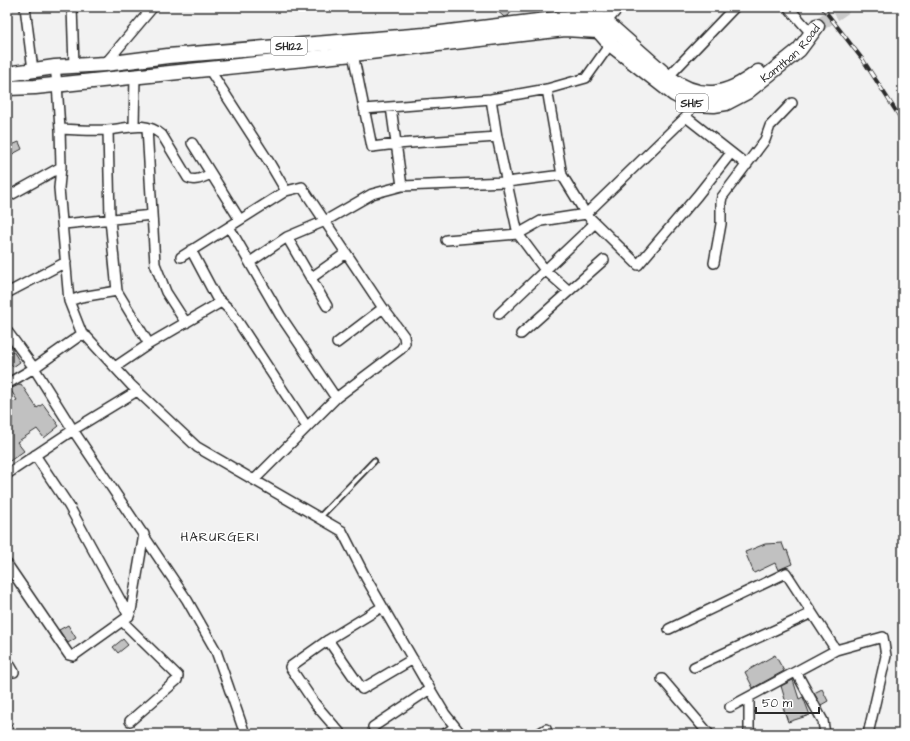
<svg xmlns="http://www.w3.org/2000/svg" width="910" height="741" viewBox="0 0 910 741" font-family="'Architects Daughter',sans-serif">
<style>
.building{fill:#c1c1c1;stroke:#2b2b2b}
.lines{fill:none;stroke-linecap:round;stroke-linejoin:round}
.primary-tunnel{stroke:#cacaca;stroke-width:14;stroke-dasharray:14 7;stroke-linecap:butt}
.service-casing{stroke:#2b2b2b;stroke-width:8}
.minor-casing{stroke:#2b2b2b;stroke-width:12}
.tertiary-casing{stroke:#2b2b2b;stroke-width:14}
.primary-casing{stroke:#2b2b2b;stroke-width:17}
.service{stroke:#fff;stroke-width:4.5}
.minor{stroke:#fff;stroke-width:9}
.tertiary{stroke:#fff;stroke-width:11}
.primary{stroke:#fff;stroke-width:14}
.rail-casing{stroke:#2b2b2b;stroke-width:4}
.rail{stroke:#fff;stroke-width:2.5;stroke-dasharray:8;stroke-linecap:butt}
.labels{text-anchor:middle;stroke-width:3;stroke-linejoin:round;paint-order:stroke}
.shield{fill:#fff;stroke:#6b6b6b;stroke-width:1}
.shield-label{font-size:11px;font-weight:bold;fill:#2b2b2b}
.street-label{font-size:12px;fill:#2b2b2b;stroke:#fff}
.neighbourhood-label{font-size:13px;letter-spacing:1px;fill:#2b2b2b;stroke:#fff}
</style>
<rect width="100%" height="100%" fill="#f2f2f2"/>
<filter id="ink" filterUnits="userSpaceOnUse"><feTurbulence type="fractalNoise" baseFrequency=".025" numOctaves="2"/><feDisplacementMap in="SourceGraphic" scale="8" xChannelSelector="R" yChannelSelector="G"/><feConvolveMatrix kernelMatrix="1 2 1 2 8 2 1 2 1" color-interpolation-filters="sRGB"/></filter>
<g filter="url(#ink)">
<!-- building -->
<path class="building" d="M493,7H515L508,16L504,17Z
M19,142L22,149L7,157V147Z
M13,351L20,362L13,367L7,359V355Z
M21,384L37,408L43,404L59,426L44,438L37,429L17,442L24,451L7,463V406L17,400L10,389Z
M782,543L785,551L787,550L792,564L778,570L775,563L754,573L745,552L765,544Z
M68,625L76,638L68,643L59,630Z
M123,639L128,645L118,653L113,647Z
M775,655L784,671L753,688L745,672Z
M793,680L799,699L803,697L810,715L788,722L783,707L787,706L781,686Z
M822,689L828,701L821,705L814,693Z"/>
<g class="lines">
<!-- primary-tunnel -->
<path class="primary-tunnel" d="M817,26L845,7"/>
<defs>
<path id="service" d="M319,518L374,461"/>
<path id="minor" d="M25,7L33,70
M72,7L74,66
M788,7L810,32
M353,54L372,147L396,144L497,137
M105,64L153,7
M55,67L57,84L60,129L61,167L59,188L69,301L82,334L87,337L131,385L197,447L342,531L366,578L430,689L445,714L461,734
M668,77L735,7
M547,89L562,175L586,214L638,265L697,196L731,153
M491,99L497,137L518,234L545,270L569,291L521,334
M364,109L491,99L547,89L586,78L613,40
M686,117L747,165
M134,126L135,76
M147,128L155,264L166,292L186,323
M60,129C76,130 92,131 107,130C127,129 144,120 162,135L188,178C196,182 203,177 211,174
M108,130L110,219L117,291L149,344
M192,143L240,220
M402,186L507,182L562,175
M7,197L61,167
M64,224L152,215
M229,227L280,315L336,398
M287,237L325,221L372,194L402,186L391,107
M446,240L518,234L541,221L586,214L686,117L693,104
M191,250L216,297L231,311L307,427
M181,257L286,191L269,162L209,69
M250,262L287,237L327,306
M714,263L721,224V202L722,197L765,140L770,126L792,103
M311,278L346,253
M569,291L604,260
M7,293L66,262
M69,301L81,297L117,291
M499,314L595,223
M7,331L34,368L73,430L187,600L216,651L245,734
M337,343L383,308
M115,367L149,344L221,302
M7,384L34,368L82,334
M35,455L69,506L129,616
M7,474L73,430L137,391
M254,480L336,398L401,349L405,343L404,336L383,308L302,187L286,191
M7,564L69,655L73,656L129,616L131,611L144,534
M122,621L178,676L177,680L130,721
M669,629L786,573L836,650
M328,640L382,607
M7,660L14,672
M694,667L812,613
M796,672L823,721L825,734
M662,679L709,734
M749,698V734
M730,707L836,650L883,637L886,656L868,734
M373,727L430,689
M7,728L11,734
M341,734L315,704L290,667L328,640L362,689L413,659
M445,734L455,727
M538,734L546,729"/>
<path id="tertiary" d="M600,28L618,7"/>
<g id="primary">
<path id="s1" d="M572,7L596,28L610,44L674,94L693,104L714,105L726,103L747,92L799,50L817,26"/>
<path d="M589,7L668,77C701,102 727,96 758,72"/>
<path d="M7,74L55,67L105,64L168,56L425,35L562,18L584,17L595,12"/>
<path d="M7,88L35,87L353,54L565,29L598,31"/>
</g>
</defs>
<!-- service casing -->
<use href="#service" class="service-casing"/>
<!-- minor casing -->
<use href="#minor" class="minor-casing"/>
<!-- tertiary casing -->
<use href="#tertiary" class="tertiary-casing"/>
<!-- primary casing -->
<use href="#primary" class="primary-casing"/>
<!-- service -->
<use href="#service" class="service"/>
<!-- minor -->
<use href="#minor" class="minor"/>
<!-- tertiary -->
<use href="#tertiary" class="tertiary"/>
<!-- primary -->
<use href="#primary" class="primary"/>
<defs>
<path id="rail" d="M822,7L863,60L903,122"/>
</defs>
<!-- rail casing -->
<use href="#rail" class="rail-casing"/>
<!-- rail -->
<use href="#rail" class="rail"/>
</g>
</g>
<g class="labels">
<!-- shield labels -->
<g class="shield">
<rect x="271" y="37" width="36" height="18" rx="3"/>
<rect x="676" y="94" width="32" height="18" rx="3"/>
</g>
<g class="shield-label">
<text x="289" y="50">SH122</text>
<text x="692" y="107">SH15</text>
</g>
<!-- street labels -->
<g class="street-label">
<text dy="4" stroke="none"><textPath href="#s1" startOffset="271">Kamthan Road</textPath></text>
</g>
<!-- neighbourhood labels -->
<g class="neighbourhood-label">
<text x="220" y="541">HARURGERI</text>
</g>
</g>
<!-- margin -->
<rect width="910" height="741" fill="none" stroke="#fff" stroke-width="24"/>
<rect x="12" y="12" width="886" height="717" fill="none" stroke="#2b2b2b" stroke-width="1.5" filter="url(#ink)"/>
<!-- scale -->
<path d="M756 707v6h63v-6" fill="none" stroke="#2b2b2b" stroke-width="2"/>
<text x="762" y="707" font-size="12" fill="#2b2b2b" stroke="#ffffff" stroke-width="3" paint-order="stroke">50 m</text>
</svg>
